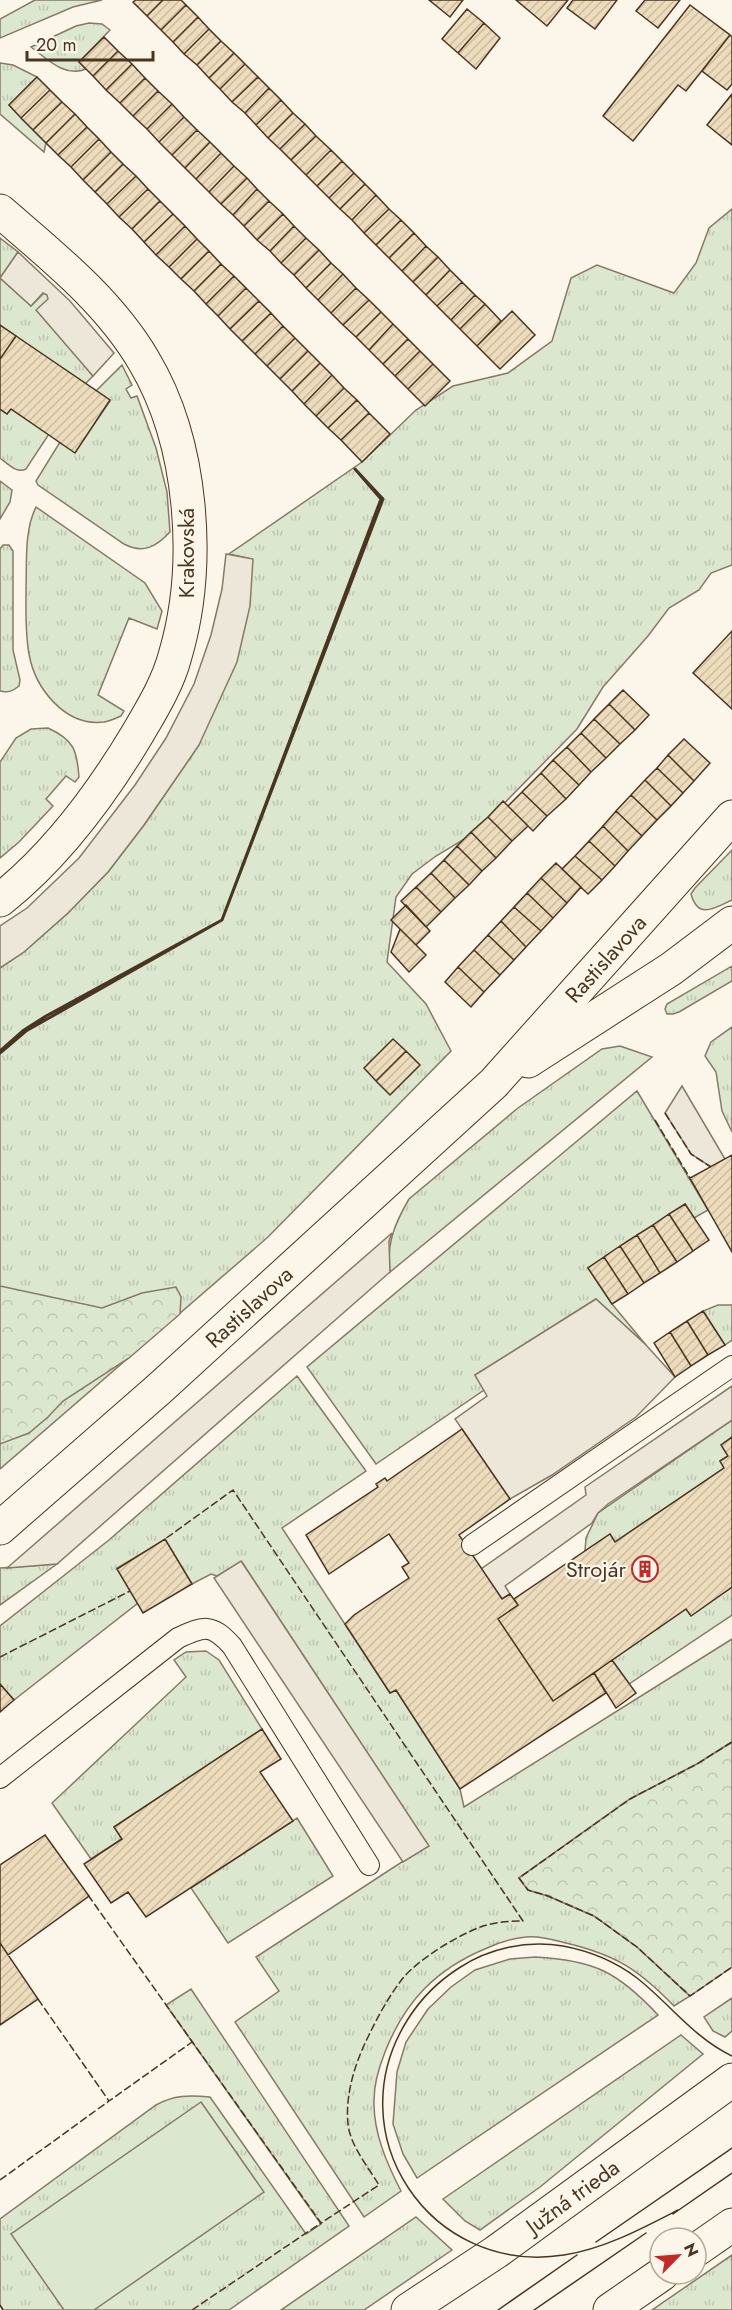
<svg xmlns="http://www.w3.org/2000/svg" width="732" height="2310" viewBox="0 0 732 2310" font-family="Jost,sans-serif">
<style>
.grass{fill:url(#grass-tufts);stroke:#887966;stroke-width:1.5}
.forest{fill:url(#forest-crowns);stroke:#887966;stroke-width:1.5}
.garden{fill:#dce7d0;stroke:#887966;stroke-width:1.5}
.parking{fill:#ede7d9;stroke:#887966;stroke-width:1.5}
.building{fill:url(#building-hatch);stroke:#4a3520;stroke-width:1.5}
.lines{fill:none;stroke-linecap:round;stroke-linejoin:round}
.lane-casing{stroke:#4a3520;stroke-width:22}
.street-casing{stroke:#4a3520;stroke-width:35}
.secondary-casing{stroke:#4a3520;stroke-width:35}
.lane{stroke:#fbf6e9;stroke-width:20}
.street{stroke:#fbf6e9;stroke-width:33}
.secondary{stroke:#fbf6e9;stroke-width:33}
.tram{stroke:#4a3520;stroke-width:1.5}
.fence{stroke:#4a3520;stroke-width:1.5;stroke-dasharray:8 3;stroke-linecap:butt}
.wall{stroke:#4a3520;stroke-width:3}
.labels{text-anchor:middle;stroke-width:4.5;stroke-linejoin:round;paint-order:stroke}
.street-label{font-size:22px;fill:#4a3520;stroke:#fbf6e9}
.poi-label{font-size:22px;fill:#4a3520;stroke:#fbf6e9;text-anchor:end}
</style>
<defs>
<pattern id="grass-tufts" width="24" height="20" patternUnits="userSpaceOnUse" patternTransform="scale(1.5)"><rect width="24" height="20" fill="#dce7d0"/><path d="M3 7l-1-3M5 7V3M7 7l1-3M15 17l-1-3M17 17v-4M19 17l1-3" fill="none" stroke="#bec7b2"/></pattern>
<pattern id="forest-crowns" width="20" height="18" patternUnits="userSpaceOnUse" patternTransform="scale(1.5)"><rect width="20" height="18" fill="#dce7d0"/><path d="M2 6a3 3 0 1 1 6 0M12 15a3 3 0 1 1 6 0" fill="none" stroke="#bec7b2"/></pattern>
<pattern id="building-hatch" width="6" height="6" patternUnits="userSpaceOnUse" patternTransform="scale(1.5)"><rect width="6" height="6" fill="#ecdcbc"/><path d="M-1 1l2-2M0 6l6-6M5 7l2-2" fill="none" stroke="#ccbda1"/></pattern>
</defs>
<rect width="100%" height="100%" fill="#fbf6e9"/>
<!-- grass -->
<path class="grass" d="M35,0H102L73,7L0,38V19Z
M89,23L102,24L110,30L79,62L86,69C65,78 47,59 31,47L76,26Z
M0,63L13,65L37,77L9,105L46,143L44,152L0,114Z
M732,209V565L711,573L699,590L669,608L648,636L603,687L577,729L476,832L436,856L412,874L396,897L387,962L426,1004L451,1051L268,1237L0,1469V968L24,952L68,913L108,872L144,825L199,745L252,559L229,554L362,462L416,410L453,386L508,373L552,341L571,278L597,265L674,293L696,263L709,228Z
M0,238L18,252L0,278Z
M0,278L31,306L44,293L48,295L74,352L93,376L85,384L0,325Z
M122,365L132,385L126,389L131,398L137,396L156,448L167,492L170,532C156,547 143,554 124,544L38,485L36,481L60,442L75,452L110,401L96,391Z
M0,409L7,414L11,409L49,434L26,469C17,474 8,464 0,458Z
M0,481L12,490L10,502L0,519Z
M36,507L145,583L162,611L157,629L129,618L98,695L124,711L121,716C116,718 110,721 104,722C65,727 35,688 29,654C25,632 26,610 26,589C27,562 24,531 36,507Z
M3,545H9L13,551V650L20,680L19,686C13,691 8,693 0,691V549Z
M48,728C74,740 77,750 79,777L75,782L66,776L46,799L53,806L19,842L0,858V762L16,738L31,729Z
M732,850V900C715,908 698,920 691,894L695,888Z
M732,966V981L679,1012L673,1014H667L665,1009L667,1004Z
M732,1027V1132L722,1111L716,1072L705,1056L711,1042Z
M620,1046L652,1057L390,1272C386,1244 395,1223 409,1199L518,1108L602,1049Z
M637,1091L708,1210L694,1218L685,1204L588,1268L612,1304L646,1345L596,1299L475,1375L484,1390L376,1464L307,1367Z
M718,1305H732V1340L725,1345L703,1311Z
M297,1376L366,1471L282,1528L390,1693L396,1690L460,1789L464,1807L732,1639V1742L697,1764L630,1799L519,1878L528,1890L548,1896L594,1916L637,1947L690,1996L674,2006C638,1969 616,1955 566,1943C554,1940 539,1935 526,1937C513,1938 498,1943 487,1948C436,1969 405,2001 385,2052C379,2067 374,2084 374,2100C373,2132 387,2164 401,2191L364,2217L235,2022L279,1991L256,1957L428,1845L242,1562L217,1576L211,1574L192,1584L165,1540L117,1568L138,1603L14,1700L0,1684V1626L109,1540Z
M732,1420V1437L728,1456L720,1461L724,1468L615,1542L610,1534L585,1551L586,1538L598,1513Z
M57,1564L0,1605V1568Z
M732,1587V1615L629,1684L612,1660L686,1609L691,1615Z
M206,1651L219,1660L262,1729L114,1827L122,1839L91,1859L52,1803L186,1677L174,1660L186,1652Z
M297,1818L333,1876L228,1943L191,1888Z
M535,1957C594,1960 618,1972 658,2015L417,2178L403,2154L393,2124L397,2072L406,2042L428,2009L451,1987L475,1970L510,1959Z
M191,1989L349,2226L229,2310H3L0,2305V2219L156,2105C174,2095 189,2095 210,2097L306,2234L321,2224L166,2005Z
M732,1998V2031L725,2037L713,2031L704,2017Z
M681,2035L703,2054L540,2187L480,2230L465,2221L443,2199Z
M416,2217L452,2250L364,2310H281Z
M732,2255V2310H652Z"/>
<!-- forest -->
<path class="forest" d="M0,1286L102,1308L142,1293L176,1287L181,1297L180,1314L129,1358L63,1401L48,1417L29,1433L0,1444Z
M732,1742V1967L690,1996L637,1947L594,1916L548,1896L528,1890L519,1878L630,1799L697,1764Z"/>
<!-- garden -->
<path class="garden" d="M201,2102L264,2192L94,2310H64L11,2234Z"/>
<!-- parking -->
<path class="parking" d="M18,252L70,301L114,353L93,376L36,310L48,299L47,295L43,293L31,306L0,278Z
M226,554L253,559L250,606L237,662L199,745L144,825L108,872L68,913L24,952L0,968V926L27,908L79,858L135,785L166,738L194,684L211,635L222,589Z
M682,1086L725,1159L711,1167L691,1154L665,1113Z
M392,1233L389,1241L390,1272L57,1564L7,1568Z
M596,1299L646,1345L675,1377L636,1417L552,1475L510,1499L455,1419L487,1396L475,1375Z
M732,1386V1420L608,1504L598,1513L592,1523L505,1586L510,1594L502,1599L481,1569L586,1495L585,1487Z
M241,1561L429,1846L403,1862L214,1578Z"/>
<!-- building -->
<path class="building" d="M136,0H163L147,16L133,2Z
M163,0H181L186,5L161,30L147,16Z
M429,0H463L450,17Z
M516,0H568L547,26Z
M573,0H617L595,29L567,8Z
M645,0H680L658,28L636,11Z
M186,5L198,17L173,42L161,30Z
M690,5L730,35L686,91L678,85L633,141L603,116Z
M467,9L484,23L458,53L442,39Z
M198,17L209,29L184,54L173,42Z
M484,23L500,38L476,69L458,53Z
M209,29L221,41L197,65L184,54Z
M730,35L732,37V84L727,90L702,71Z
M104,37L118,51L93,76L79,62Z
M221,41L234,53L209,78L197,65Z
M118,51L132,64L106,90L93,76Z
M234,53L245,64L220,89L209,78Z
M132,64L145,78L120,103L106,90Z
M245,64L258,77L232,102L220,89Z
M37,77L50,90L21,118L9,105Z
M258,77L269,88L245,113L232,102Z
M145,78L158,91L133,116L120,103Z
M269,88L281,100L256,125L245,113Z
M50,90L62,102L33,130L21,118Z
M158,91L172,104L147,129L133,116Z
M732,94V145L707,125Z
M281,100L293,113L268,138L256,125Z
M62,102L75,114L46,143L33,130Z
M172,104L184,117L159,142L147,129Z
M293,113L305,124L280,149L268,138Z
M75,114L87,127L58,155L46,143Z
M184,117L197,130L172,155L159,142Z
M305,124L316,136L291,160L280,149Z
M87,127L99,139L71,167L58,155Z
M197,130L210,142L185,168L172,155Z
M316,136L331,150L306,175L291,160Z
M99,139L111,152L83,180L71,167Z
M210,142L221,153L196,179L185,168Z
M331,150L342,161L317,186L306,175Z
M111,152L123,164L95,192L83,180Z
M221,153L234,166L209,192L196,179Z
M342,161L354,173L329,198L317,186Z
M123,164L136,176L107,204L95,192Z
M234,166L247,178L221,204L209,192Z
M354,173L365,184L340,209L329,198Z
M136,176L148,189L119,217L107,204Z
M247,178L257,189L233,215L221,204Z
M365,184L376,195L352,220L340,209Z
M148,189L160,201L132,229L119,217Z
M257,189L269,201L244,226L233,215Z
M376,195L389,209L364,233L352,220Z
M160,201L173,214L144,242L132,229Z
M269,201L283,214L257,240L244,226Z
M389,209L401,220L376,245L364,233Z
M173,214L185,226L156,255L144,242Z
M283,214L294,226L270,251L257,240Z
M401,220L414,233L389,258L376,245Z
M185,226L197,239L169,267L156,255Z
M294,226L306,238L281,263L270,251Z
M414,233L426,246L402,271L389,258Z
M306,238L319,250L294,275L281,263Z
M197,239L209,251L181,279L169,267Z
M426,246L438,257L413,282L402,271Z
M319,250L331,263L306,288L294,275Z
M209,251L221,264L194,291L181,279Z
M438,257L450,270L426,295L413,282Z
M331,263L343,274L318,300L306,288Z
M221,264L234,276L206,304L194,291Z
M450,270L462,282L437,306L426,295Z
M343,274L356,288L331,313L318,300Z
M234,276L246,288L218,316L206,304Z
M462,282L475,295L451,320L437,306Z
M246,288L259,301L230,329L218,316Z
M356,288L369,300L343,325L331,313Z
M475,295L485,304L460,329L451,320Z
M369,300L381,312L356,337L343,325Z
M259,301L271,313L242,341L230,329Z
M485,304L501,321L477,346L460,329Z
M512,311L535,335L500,369L477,346Z
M381,312L393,324L369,350L356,337Z
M271,313L283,326L255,354L242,341Z
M393,324L408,339L383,364L369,350Z
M0,325L16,336L0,359Z
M283,326L295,338L267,366L255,354Z
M16,336L110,400L75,453L11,409L7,414L0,409V359Z
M295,338L308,351L280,379L267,366Z
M408,339L420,351L395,376L383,364Z
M308,351L320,363L292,391L280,379Z
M420,351L433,364L408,389L395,376Z
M320,363L332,375L304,404L292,391Z
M433,364L450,381L425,406L408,389Z
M332,375L344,388L316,416L304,404Z
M344,388L357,400L328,428L316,416Z
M357,400L369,413L341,440L328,428Z
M369,413L390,434L362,462L341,440Z
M732,631V709L693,673Z
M623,690L649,715L635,730L609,704Z
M609,704L635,730L620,744L594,719Z
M594,719L620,744L606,758L581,733Z
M581,733L606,758L591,772L567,747Z
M684,739L710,763L694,781L668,755Z
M567,747L591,772L579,785L553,760Z
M668,755L694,781L683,793L657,768Z
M553,760L579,785L566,799L541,773Z
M657,768L683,793L671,806L645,780Z
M541,773L566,799L547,816L522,792Z
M645,780L671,806L657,820L631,795Z
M522,792L547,816L533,831L508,806Z
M631,795L657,820L642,836L616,811Z
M503,801L528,826L512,841L488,817Z
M616,811L642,836L628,851L603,826Z
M488,817L512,841L496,858L471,832Z
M603,826L628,851L615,866L589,841Z
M471,832L496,858L482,871L457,846Z
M589,841L615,866L602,880L575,856Z
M457,846L482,871L469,885L444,860Z
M575,856L602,880L588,894L562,869Z
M444,860L469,885L455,898L431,873Z
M556,863L581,887L567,903L541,878Z
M431,873L455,898L441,912L416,887Z
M541,878L567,903L553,918L527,893Z
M416,887L441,912L426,927L401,901Z
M527,893L553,918L541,931L514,907Z
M406,905L430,931L416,945L391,920Z
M514,907L541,931L526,947L501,921Z
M501,921L526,947L514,960L488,935Z
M400,929L426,955L409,972L391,952Z
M488,935L514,960L500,975L474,950Z
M474,950L500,975L484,992L458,967Z
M458,967L484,992L471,1007L445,982Z
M393,1039L406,1051L376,1081L364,1068Z
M406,1051L420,1065L390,1095L376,1081Z
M732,1155V1252L690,1178Z
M685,1204L709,1240L693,1251L669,1214Z
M669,1214L693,1251L677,1262L653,1225Z
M653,1225L677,1262L660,1273L637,1235Z
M637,1235L660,1273L644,1283L620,1246Z
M620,1246L644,1283L628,1294L604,1257Z
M604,1257L628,1294L612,1304L588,1268Z
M703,1311L725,1345L708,1355L687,1321Z
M687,1321L708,1355L691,1366L670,1332Z
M670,1332L691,1366L675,1377L654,1343Z
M462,1429L510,1499L459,1535L502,1599L510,1594L518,1605L498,1619L553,1701L594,1673L606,1693L460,1789L396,1690L390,1693L345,1624L354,1615L409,1578L402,1567L409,1563L389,1534L329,1574L306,1535L378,1487L376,1484L385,1478L387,1481Z
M732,1437V1587L691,1616L686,1609L553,1701L498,1619L518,1605L514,1599L610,1534L615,1542L724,1468L720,1461L728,1456L721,1445Z
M165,1539L192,1584L143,1613L117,1569Z
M612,1660L636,1693L616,1708L594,1673Z
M0,1684L14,1700L0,1712Z
M262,1729L281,1759L260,1772L293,1821L146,1917L128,1892L111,1903L84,1864L122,1839L114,1827Z
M45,1835L89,1896L8,1955L0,1943V1865Z
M0,1943L38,1999L0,2025Z"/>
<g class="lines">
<defs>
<path id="lane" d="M472,1545L732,1366
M0,1778L178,1638C204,1626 211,1623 232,1646L369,1865"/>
<path id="street" d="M0,211C52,256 109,301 144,361C193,443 202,565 175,656C168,683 152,709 138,733C101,795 57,855 0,900"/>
<g id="secondary">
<path d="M528,1061L671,969L732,923"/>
<path id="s1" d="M0,1528L159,1389L494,1083L732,817"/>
<path d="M696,2250L732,2225"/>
<path id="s2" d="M408,2310L496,2252L732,2080"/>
<path d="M610,2310L662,2274"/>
</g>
</defs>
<!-- lane casing -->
<use href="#lane" class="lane-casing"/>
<!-- street casing -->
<use href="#street" class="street-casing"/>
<!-- secondary casing -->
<use href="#secondary" class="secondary-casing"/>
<!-- lane -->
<use href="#lane" class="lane"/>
<!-- street -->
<use href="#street" class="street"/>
<!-- secondary -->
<use href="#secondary" class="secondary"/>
<!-- tram -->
<path class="tram" d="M678,2210C643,2228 604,2249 564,2255C430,2276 335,2134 408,2019C422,1997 437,1982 459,1968C489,1948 527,1940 563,1946C590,1951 616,1962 637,1978C670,2004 694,2038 732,2056
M673,2214L732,2173
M596,2242L732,2148
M498,2310L577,2255
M534,2310L646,2233"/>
<!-- fence -->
<path class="fence" d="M665,1113L691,1154L711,1167
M655,1120L690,1178
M0,1657L130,1591
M732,1742L697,1764L630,1799L519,1878L528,1890L548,1896L594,1916L637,1947L690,1996L732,1967
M88,1895L321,2223L379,2185C368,2167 350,2145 348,2124C345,2095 355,2063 368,2037C378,2016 389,1996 403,1978C420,1958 458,1935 483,1926C496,1922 510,1921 523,1921L233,1490L165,1539
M38,1999L109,2101L192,2042
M0,2180L109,2101
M0,2305L3,2310
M192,2310L321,2223"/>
<!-- wall -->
<path class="wall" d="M0,1051L24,1030L46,1016L222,920L381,499L355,469L383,499L222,920L26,1031L0,1053"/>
</g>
<!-- icons -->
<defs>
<symbol id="building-ring" viewBox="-11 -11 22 22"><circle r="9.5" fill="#fbf6e9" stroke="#c62828" stroke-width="1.5"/><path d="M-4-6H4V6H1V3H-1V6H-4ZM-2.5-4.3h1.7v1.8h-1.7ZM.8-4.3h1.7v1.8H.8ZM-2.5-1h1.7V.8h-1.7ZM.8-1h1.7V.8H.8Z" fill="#c62828"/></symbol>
</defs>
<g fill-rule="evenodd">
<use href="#building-ring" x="630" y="1554" width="30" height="30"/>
</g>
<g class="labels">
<!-- street labels -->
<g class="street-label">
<text transform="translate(186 553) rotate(-90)" y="8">Krakovská</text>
<text dy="8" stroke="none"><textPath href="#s1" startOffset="832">Rastislavova</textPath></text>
<text dy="8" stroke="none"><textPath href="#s1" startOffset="333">Rastislavova</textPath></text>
<text dy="8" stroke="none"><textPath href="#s2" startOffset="200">Južná trieda</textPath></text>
</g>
<!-- poi labels -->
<g class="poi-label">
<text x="626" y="1577">Strojár</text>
</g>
</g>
<!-- north arrow -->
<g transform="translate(678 2256) rotate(65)"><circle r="28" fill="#fbf6e9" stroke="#b4a999" stroke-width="1.5"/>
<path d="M0-4.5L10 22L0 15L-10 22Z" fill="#c62828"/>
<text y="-9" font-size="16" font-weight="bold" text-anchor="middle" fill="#4a3520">N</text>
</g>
<!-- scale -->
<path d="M27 51v9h126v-9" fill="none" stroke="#4a3520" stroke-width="3"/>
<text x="36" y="51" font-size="18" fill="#4a3520" stroke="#fbf6e9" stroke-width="4.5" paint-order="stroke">20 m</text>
</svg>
